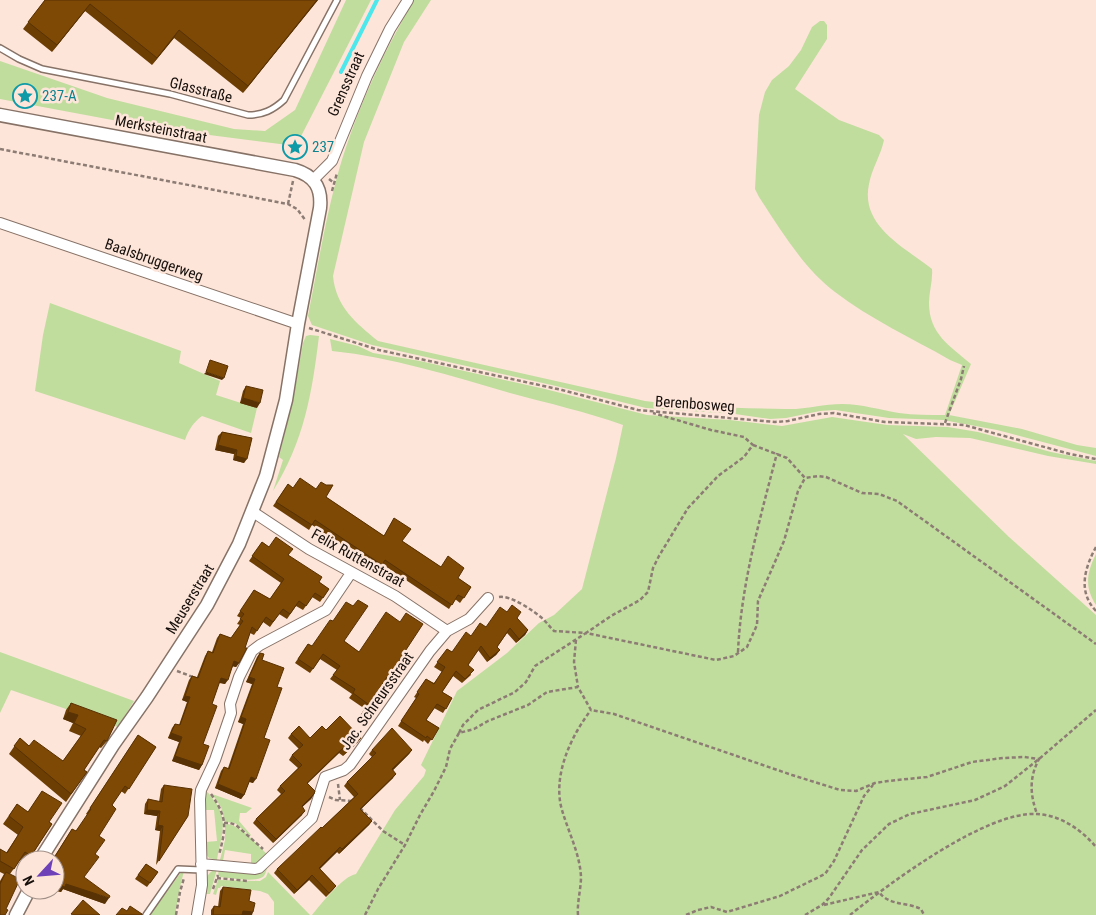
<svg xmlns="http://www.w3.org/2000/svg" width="1096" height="915" viewBox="0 0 1096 915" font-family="'Roboto Condensed',sans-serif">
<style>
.green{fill:#c0dd9e}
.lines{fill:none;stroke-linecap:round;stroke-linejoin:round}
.stream{stroke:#4ce8ec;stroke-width:4}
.service-casing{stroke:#877267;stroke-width:8}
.minor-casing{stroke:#877267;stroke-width:12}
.tertiary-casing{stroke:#877267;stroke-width:15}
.path{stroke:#8c7c74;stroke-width:2.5;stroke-dasharray:4 2.5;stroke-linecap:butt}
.service{stroke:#fff;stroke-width:5}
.minor{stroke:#fff;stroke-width:10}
.tertiary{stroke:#fff;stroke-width:12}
.wall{fill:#6c3e04}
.shaded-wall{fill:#583204}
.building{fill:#7e4805;stroke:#583204}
.labels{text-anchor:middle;stroke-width:5;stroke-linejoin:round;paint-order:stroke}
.street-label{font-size:15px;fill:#160f0b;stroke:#fde5d9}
.culture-label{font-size:15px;fill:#0d838f;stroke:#fde5d9;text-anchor:start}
</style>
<rect width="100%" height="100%" fill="#fde5d9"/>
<!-- green -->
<path class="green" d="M346,0H371L296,146L155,128L0,99V61L107,98L234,129L265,131L295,110Z
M414,0H431L404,42L364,142L333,276C336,307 356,323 378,341L645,401C692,407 738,408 785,409C804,410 823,404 842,404C862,404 880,410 899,413C914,415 929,415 945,415L962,365L950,360C912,338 870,319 835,292C804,269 780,229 759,197L755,189L759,115L765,92L772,80L789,66L801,50L812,27L820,21H824L827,25V39L795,89L839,120L879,135L884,140C881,155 872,168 869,184C860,226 904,247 932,269C933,280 929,292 929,303C929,334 950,346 971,364L949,415L1022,429L1077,445L1096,448V456L997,430L943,420L889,418L835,410L820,411L786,418L770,419L735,414L646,408L556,386L372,345L312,325L308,316C317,271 324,226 336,181C353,117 381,57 414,0Z
M50,303L181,351L179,363L220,381L216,395L257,408L251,433L202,416C193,423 189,429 185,440L35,391L43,335Z
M310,335L319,336C312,394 304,441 273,491L283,460L279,457L293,400L303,343L306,336Z
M330,339L358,346L373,353L420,361L545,389L647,415L730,420L782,426L832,417L887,425L948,427L978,432L1051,452L1096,461V464L1048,456L970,438L936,437L916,439L903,434L1009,537L1096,615V915H312C321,904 343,876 356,874L395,810L424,776L426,770L421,765L457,691L507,653L539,623L554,615L582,589L616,458L623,425C587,412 547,403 510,393C451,376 392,357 332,351Z
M1096,554V605C1084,587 1087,572 1096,554Z
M0,652L134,701L118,727L11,690L0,713Z
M205,790C210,794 212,798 216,803C229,821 220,840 217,860L209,858L204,851L206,842L217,841L214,810H204Z
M212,794L252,808L246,813H240L239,821L251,835L250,836L235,823L225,822L221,807Z
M228,824C243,827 257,845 268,855L258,864H251V854L225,850L223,861L220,860L225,840V825Z
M268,865C267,868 266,873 264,876C258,883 229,878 220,877L218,875L219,869L254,874L258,873Z
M217,869L210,894H206L205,892C206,882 205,872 217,869Z
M182,871H184L180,887L175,915H150Z
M268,872L310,915H274V902L268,894L260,891L221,886L220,888H218L216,895L213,894L218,880L260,881L266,877Z"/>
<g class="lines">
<!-- stream -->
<path class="stream" d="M341,72L377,0"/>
<defs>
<path id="service" d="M0,48L19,59L42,69L170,94L248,115C263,115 273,110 284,100L337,0
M146,915L178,869L201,870"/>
<path id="minor" d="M313,180L332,161L367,76L390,29L408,0
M0,223L298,324
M253,512L309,549L395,596L447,631
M201,864L255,869L259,868L312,818L325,777L344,770L350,765L430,651L447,631L469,619L488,598
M197,915L202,885L200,799L201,790L215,760L231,713L230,704L239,677L252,651L260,645L326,610L351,573"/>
<path id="tertiary" d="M0,115L295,170C315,176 322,188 320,208L298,324L286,400L266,476L239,544L207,605L147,697L113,745L40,860
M16,915L29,890"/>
</defs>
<!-- service casing -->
<use href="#service" class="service-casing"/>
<!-- minor casing -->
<use href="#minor" class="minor-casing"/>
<!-- tertiary casing -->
<use href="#tertiary" class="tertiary-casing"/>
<!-- path -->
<path class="path" d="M0,149L288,204L297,209L306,221
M329,179L334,183
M332,191L337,173
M288,204L293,181
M309,328L379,350L562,390L638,410L775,422L788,421L819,414L834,413L885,422L964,425L1070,454L1096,459
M945,423L961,379L964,366
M753,445L787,458L805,478L818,476L826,477L862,493L879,494L897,501L1096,644
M1096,547C1084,569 1078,592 1096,611
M499,597C511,595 534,611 543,619C547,623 550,627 554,631L586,633L611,616L640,600L648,592L653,568L659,556L688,508L718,476L744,457L753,445L744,437L711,430L653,413
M576,640L574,662L578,687
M738,652C741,584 760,519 777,453
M177,671L193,677
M459,733L463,725L478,710L515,692L526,682L535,666L586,633L716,660L734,656L747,647L757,625L758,601L784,541L798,491L805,478
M338,784L340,800
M211,794C228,818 226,828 219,855
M329,797L336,800L352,801
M360,808L383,831L405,845
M224,823H230L236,825L263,849
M217,878L248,881
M213,889L218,875
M824,905L879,892C889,906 907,902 921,909L924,915
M176,915L180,892L184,878
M365,915L378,889L405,845L420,815L434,791L446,767L450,749L459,733L474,729L488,721L528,705L547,692L578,687L591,710L614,714L792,775L840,790L856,791L875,783L888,781L927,777L972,762L1003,758L1024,757L1039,759C1029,778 1030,794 1037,814
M578,915C577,902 581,889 581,877C580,854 568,831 562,810C552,776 571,736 591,710
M686,915L698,910L711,907L727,912L780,896L825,874L834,861L864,796L873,785
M805,915L822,905L829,898L862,850L889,824L910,814L975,800L1005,786L1039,759L1096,710
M850,915C890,883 986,811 1037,814C1060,815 1082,830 1096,847"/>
<!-- service -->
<use href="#service" class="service"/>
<!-- minor -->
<use href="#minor" class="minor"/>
<!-- tertiary -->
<use href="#tertiary" class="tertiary"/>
</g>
<!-- wall -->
<path class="wall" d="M45,0H318L243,93L174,38L152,65L85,11L52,52L23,29Z
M246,386L257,408L240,403L243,391Z
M222,432L252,438L244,463L233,460L234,454L215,450L218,436Z
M288,484L293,488L326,497L384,536L394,518L402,541L471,587L460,603L455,599L449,609L382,564L378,570L312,525L309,530L273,506Z
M262,542L269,547L288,555L319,582L329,589L320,602L312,597L303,610L296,606L287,619L279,614L270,627L263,622L254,635L250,633L239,663L236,667L233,666L225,684L219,683L212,704L203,744L202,765L199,770L172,761L179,742L168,738L172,728L175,724L179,725L187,702L182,700L189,680L192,676L197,677L205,656L208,651L212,652L217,638L220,634L231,638L240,625L237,624L241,618L237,616L254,590L270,599L281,583L249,561Z
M507,612L517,618L528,630L525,635L516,643L507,633L497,647L500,650L496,655L487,662L478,650L468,665L471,675L462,683L453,676L442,692L452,698L443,713L434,708L426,720L439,728L428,744L424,740L423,742L398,726L416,698L414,697L426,679L434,683L442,672L434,667L447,649L452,652L471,636L486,627Z
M344,641L359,652L400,659L407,665L392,687L384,682L369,704L376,711L367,726L358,719L365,709L349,698L352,694L330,679L337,670L320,659L310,673L295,663L308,644L312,646Z
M260,653L262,660L277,687L253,783L249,782L244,795L241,799L215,788L221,771L224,767L228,768L243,724L238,722L252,684L246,682L257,657Z
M71,703L107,741L101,748L99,747L84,770L87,772L66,802L9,754L20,738L29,746L63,761L81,736L69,731L73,723L63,719L66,710Z
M326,730L358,742L343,756L339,753L307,783L314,794L311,799L302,807V815L273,843L253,823L256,819L281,794L277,790L280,786L298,768L289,760L292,755L299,749L288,738L291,734L310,738Z
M138,735L156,747L125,794L121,791L112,805L99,836L95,854L84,877L105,904L63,889L61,892L53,890H55V860H52L72,829L76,831L88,815L86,814Z
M372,750H412L409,754L393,770V778L361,809L372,821L369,825L339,854L337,852L320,869L336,886L333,890L326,897L309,880L294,894L274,873L277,869L322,828L354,797L344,786L347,782L372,757L369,754Z
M164,785L188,816L156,865L160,831L155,830L157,816L144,814L145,804L148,799L159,802L161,789Z
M42,791L49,822L52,824L29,860H25V863L20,860L10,874L0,915V881L4,874L0,872V849L6,853L18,835L3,824L17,804L28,812Z
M146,864L158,872L147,887L135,879Z
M223,887L249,901L252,915H211V910L214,906L218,907L220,891Z"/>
<!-- shaded-wall -->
<path class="shaded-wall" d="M317,0H318L243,93L248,86Z
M90,4L85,11L52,52L57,45Z
M179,30L174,38L152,65L157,58Z
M206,372L224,378L222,380L204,374Z
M243,398L260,403L257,408L240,403Z
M218,445L237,450L234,454L215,450Z
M236,456L247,459L244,463L233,460Z
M528,630L525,635L516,643L519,639Z
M500,650L496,655L487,662L490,658Z
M234,661L239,663L236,667L231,666Z
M249,677L255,679L252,684L246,682Z
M221,678L228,680L225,684L218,682Z
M185,696L190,697L187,702L182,700Z
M68,712L78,715L73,723L63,719Z
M241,717L246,719L243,724L238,722Z
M171,733L182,737L179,742L168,738Z
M361,738L358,742L343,756L346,752Z
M343,748L339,753L304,787L307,783Z
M412,750L409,754L389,774L392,769Z
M175,756L202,765L199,770L172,761Z
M396,774L393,778L357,813L360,809Z
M251,777L256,779L253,783L248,781Z
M218,784L244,795L241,799L215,788Z
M314,794L311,799L298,811L302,806Z
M147,810L160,811L157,816L144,814Z
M305,811L302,815L273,843L276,839Z
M372,821L369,825L339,854L342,849Z
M158,825L163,826L160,831L155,830Z
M340,847L337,852L316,872L319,868Z
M312,875L309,880L294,894L297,890Z
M55,884H66L109,898L105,904L63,889L61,892L53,890H55Z
M243,911L253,912L252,915H239Z"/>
<!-- building -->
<path class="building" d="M45,0H317L248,86L179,30L157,58L90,4L57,45L28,22Z
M210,360L228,366L224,378L206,372Z
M246,386L263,390L260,403L243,398Z
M222,432L252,438L247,459L236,456L237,450L218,445Z
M300,478L316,489L321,482L326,485H333L326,497L384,536L394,518L411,529L402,541L441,567L448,556L464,568L458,578L471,587L464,598L458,595L452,605L385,560L382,565L315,520L312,525L276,502L288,484L293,488Z
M276,537L293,549L288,555L322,577L319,582L329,589L323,598L315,593L306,606L299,601L290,614L283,609L273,622L266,617L257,631L252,627L245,648H247L239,663L234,661L228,680L221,678L212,704L217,706L203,744L209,746L202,765L175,756L182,737L171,733L175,724L180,725L190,697L185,696L192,676L198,678L208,651L213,653L220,634L231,638L243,621L240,619L244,614L240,611L254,590L270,599L284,579L252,556L262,542L269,547Z
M358,600L368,606L344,641L359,652L386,612L400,622L406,613L423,624L400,659L407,665L395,683L387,677L369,704L376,711L370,721L361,715L368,704L353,693L355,689L333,675L340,666L323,654L313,669L298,659L308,644L312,646L330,620L333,621L346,602L353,606Z
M512,605L521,612L517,618L528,630L519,639L510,628L497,647L500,650L490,658L481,646L468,665L474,670L465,679L456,671L442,692L452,698L446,709L437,704L426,720L439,728L432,740L427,736L426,738L401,721L419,694L417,692L426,679L434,684L445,667L437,662L447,649L452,652L466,632L471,636L480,623L486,627L500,607L507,612Z
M260,653L264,654L262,660L284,668L277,687L282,688L264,738L270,740L256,779L251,777L244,795L218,784L224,767L229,769L246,719L241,717L255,679L249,677Z
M71,703L117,720L107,741L104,740L84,770L87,772L71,794L14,746L20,738L29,746L34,740L63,761L86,729L74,723L78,715L68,712Z
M340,716L361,738L346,752L343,748L307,783L315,791L314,794L302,806L305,811L276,839L256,819L285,791L280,786L302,765L292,755L303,745L291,734L299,726L310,738L322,726L326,730Z
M392,728L412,750L392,769L396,774L360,809L372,821L342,849L340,847L319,868L336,886L329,893L312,875L297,890L277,869L321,827L322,828L358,794L347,782L376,753L372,750Z
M138,735L156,747L129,789L125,786L112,805L116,809L99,836L105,840L95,854L99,857L84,877L110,896L109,898L66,884L65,887L55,884V860H53L54,858L72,829L76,831L91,809L90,808Z
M164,785L192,789L188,816L159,861L163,826L158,825L160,811L147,810L148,799L162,802Z
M42,791L62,803L49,822L52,824L31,856L25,852L14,869L0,861V849L7,853L23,827L9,816L17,804L28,812Z
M146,864L158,872L150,883L138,875Z
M6,872L20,879L6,909L8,910L5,915H0V884Z
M223,887L251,890L249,901L255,903L253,912L243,911L242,915H213L214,906L220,907Z
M83,900L100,915H73L71,914Z
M130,906L142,914V915H116L122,908L127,911Z"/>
<!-- icons -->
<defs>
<symbol id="sight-ring" viewBox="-11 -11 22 22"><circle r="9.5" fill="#fde5d9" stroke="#0f9aa8" stroke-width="1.5"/><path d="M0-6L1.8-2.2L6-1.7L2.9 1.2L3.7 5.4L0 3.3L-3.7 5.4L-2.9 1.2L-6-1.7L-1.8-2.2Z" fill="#0f9aa8"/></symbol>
</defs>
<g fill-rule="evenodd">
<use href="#sight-ring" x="11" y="82" width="28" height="28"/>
<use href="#sight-ring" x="281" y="133" width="28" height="28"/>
</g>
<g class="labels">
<!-- street labels -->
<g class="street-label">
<text transform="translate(346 84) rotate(-66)" y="5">Grensstraat</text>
<text transform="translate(201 90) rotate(14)" y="5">Glasstraße</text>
<text transform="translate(161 129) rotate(11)" y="5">Merksteinstraat</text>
<text transform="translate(154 260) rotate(19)" y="5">Baalsbruggerweg</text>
<text transform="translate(695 404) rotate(4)" y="5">Berenbosweg</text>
<text transform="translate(358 558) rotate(29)" y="5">Felix Ruttenstraat</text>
<text transform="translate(190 599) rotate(-59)" y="5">Meuserstraat</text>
<text transform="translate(377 701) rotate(-55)" y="5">Jac. Schreursstraat</text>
</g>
<!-- culture labels -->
<g class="culture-label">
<text x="42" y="101">237-A</text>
<text x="312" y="152">237</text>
</g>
</g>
<!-- north arrow -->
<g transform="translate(40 875) rotate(244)"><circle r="24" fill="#fde5d9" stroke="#a18f87"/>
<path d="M0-4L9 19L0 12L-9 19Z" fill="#6f41b9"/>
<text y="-8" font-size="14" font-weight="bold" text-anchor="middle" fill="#160f0b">N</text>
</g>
</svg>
